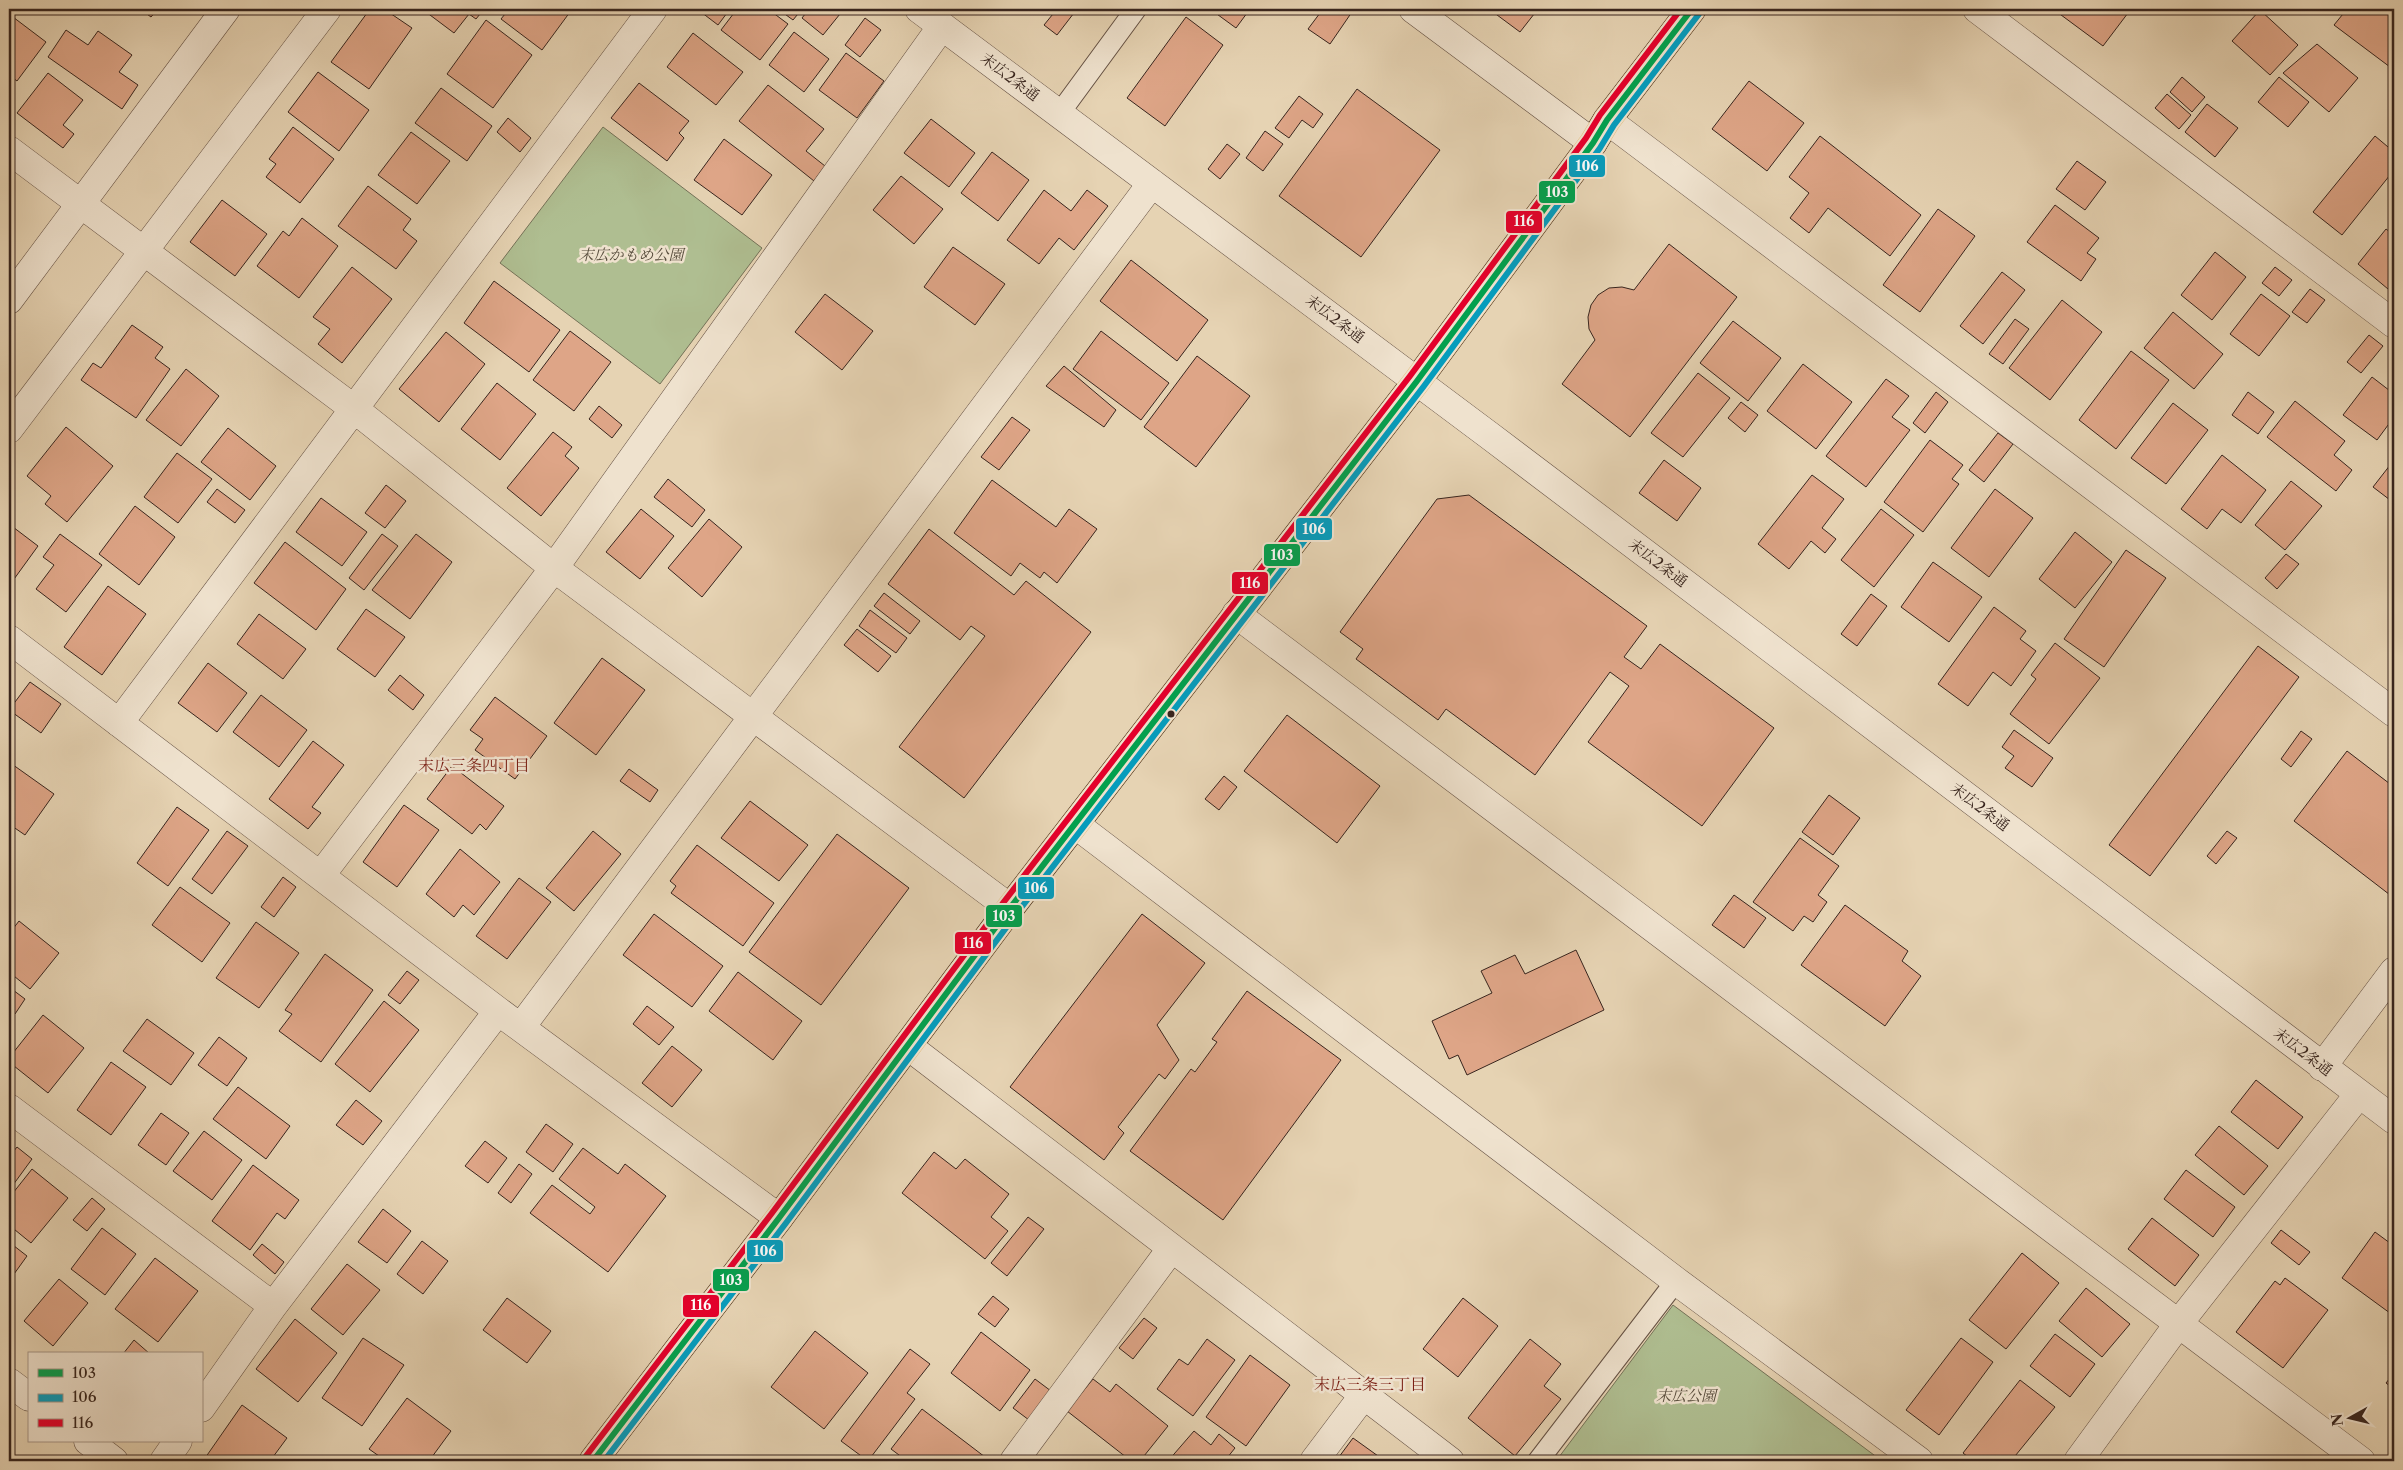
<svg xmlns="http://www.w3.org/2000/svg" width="2403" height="1470" viewBox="0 0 2403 1470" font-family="'Libre Caslon Text','Noto Serif JP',serif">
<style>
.green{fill:#afbe91;stroke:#747258}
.building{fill:#dea587;stroke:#38251e}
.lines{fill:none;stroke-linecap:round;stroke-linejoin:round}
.service-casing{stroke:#645043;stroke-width:22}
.minor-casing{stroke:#645043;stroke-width:29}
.primary-casing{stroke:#38251e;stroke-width:29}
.service{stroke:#efe2ce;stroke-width:20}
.minor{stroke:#efe2ce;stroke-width:28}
.primary{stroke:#e3ba7a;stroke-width:28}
.bus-1-casing{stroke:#efe2ce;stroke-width:10}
.bus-2-casing{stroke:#efe2ce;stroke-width:10}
.bus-3-casing{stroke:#efe2ce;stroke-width:10}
.bus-1{stroke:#03a04e;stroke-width:6}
.bus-2{stroke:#069cbc;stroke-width:6}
.bus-3{stroke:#e4002b;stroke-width:6}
.bus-dot{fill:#38251e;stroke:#efe2ce;stroke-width:2}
.labels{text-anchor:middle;stroke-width:5;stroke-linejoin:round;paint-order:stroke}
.street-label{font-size:15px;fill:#38251e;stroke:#efe2ce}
.park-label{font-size:15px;font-style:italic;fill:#564b3b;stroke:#efe2ce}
.neighbourhood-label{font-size:16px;fill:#7a1f14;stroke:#efe2ce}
.line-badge{stroke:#efe2ce;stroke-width:2}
.badge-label{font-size:14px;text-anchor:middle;font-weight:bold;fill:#fff}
</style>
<rect width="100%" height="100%" fill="#e6d3b3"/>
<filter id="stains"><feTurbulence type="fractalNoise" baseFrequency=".004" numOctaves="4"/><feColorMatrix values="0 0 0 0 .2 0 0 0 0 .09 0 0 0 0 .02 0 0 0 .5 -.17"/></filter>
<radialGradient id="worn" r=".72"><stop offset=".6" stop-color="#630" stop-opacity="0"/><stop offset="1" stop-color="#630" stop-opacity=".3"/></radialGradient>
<!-- green -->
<path class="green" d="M603,127L762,248L660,384L500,263Z
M1673,1305L1882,1461H1556Z"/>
<!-- building -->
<path class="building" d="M140,9H158L151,17Z
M370,9H384L412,28L369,89L331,62Z
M422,9H484L476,19L469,14L454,33Z
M509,9H565L570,12L542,50L501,19Z
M697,9H730L718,25Z
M737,9H768L788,24L760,60L721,30Z
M778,9H802L793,20Z
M809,9H844L823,35L802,18Z
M1057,9H1077L1057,35L1044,25Z
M1210,9H1250L1236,28Z
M1323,9H1354L1330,44L1308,29Z
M1489,9H1538L1520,32Z
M2053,9H2131L2103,46Z
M2347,9H2394V62L2390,67L2334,25Z
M2260,10L2298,45L2270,75L2232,41Z
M9,14L46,42L17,81L9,75Z
M1186,17L1223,45L1165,126L1127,98Z
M865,18L881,30L860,57L845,45Z
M486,20L532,55L493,108L447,74Z
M66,30L88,45L98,31L132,55L119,72L138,85L122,109L48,57Z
M794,32L829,59L804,92L769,65Z
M693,33L743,72L716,105L667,67Z
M2317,44L2358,78L2329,112L2283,73Z
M846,53L884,81L857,118L819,90Z
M318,72L369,110L339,151L288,112Z
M48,73L83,100L63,125L74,134L63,148L17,113Z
M2182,77L2205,97L2192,112L2170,92Z
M2279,77L2309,102L2288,127L2258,102Z
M1749,81L1804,123L1767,171L1712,129Z
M639,83L689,121L679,133L684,138L667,161L611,118Z
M768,85L824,129L806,151L825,166L814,181L739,121Z
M441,88L492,126L467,161L415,123Z
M1357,89L1440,150L1361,257L1279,196Z
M2167,94L2191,115L2179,129L2155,108Z
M1299,96L1323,114L1313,128L1302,120L1289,138L1275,128Z
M2207,104L2238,128L2215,157L2185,132Z
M508,118L531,138L520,152L497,132Z
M931,119L975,153L949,187L904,153Z
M293,127L334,159L300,203L266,177L276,164L269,159Z
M1265,131L1283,144L1263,171L1246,158Z
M411,132L450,161L417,204L378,175Z
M1820,136L1921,215L1890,256L1828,208L1809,233L1790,218L1809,193L1789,177Z
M2375,136L2394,152V170L2342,235L2313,212Z
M724,139L772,175L742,215L694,180Z
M1227,144L1240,154L1220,179L1208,169Z
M992,152L1029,180L998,221L961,193Z
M2077,161L2106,182L2085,210L2056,189Z
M901,176L943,209L914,244L873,210Z
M368,186L411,219L403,230L417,241L396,269L338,226Z
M1044,190L1071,211L1087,190L1108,206L1074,250L1059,238L1039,264L1007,240Z
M222,200L267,234L235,276L190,242Z
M2055,205L2099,238L2087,253L2096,259L2081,281L2027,242Z
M1938,209L1975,236L1920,312L1883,285Z
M302,218L338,246L299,298L257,266L283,231L289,236Z
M2386,229L2394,235V281L2388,289L2358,264Z
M1669,244L1737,297L1630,437L1562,384L1595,340L1589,329L1588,317L1591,305L1598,295L1609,288L1622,287L1634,290Z
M953,247L1005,284L975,325L924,287Z
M2215,252L2246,277L2212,320L2181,295Z
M1131,260L1208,320L1177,361L1100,301Z
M352,267L392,299L342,363L318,344L330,329L313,317Z
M2275,267L2292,280L2279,296L2262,283Z
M2002,272L2025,290L1983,344L1960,326Z
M494,281L560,330L529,372L464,323Z
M2310,289L2325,300L2307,323L2292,312Z
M825,294L873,331L842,370L795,332Z
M2261,294L2290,316L2259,356L2230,334Z
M2062,300L2102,332L2050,400L2009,368Z
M2173,312L2223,354L2194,389L2144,348Z
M2015,319L2029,329L2003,364L1989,354Z
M1733,321L1781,358L1748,401L1700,363Z
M132,325L163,347L155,358L170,369L136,418L81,380L93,363L101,368Z
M570,331L611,362L574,411L533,380Z
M1101,331L1169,383L1141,420L1073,369Z
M446,332L485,364L439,422L399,389Z
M2369,335L2383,346L2361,373L2347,362Z
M2131,351L2169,380L2116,449L2079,420Z
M1197,356L1250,396L1196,467L1144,427Z
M1803,364L1852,402L1816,449L1767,411Z
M1064,366L1116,410L1104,427L1046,386Z
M186,369L219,396L181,446L146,420Z
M1698,373L1730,398L1683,457L1651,433Z
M2372,377L2394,394V417L2377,440L2343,415Z
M1886,379L1909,396L1892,417L1910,430L1866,487L1826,456Z
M497,383L536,414L500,460L461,429Z
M1936,392L1948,402L1925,433L1913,423Z
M2248,392L2274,412L2258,434L2232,415Z
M2295,401L2345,441L2334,455L2352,470L2336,491L2267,437Z
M1741,402L1758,415L1745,432L1728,418Z
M2173,403L2208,430L2166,484L2131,458Z
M599,406L622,425L612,438L589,419Z
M1012,417L1030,430L999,470L981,457Z
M66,427L113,466L67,522L45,504L51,496L27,476Z
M228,428L276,466L250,500L201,462Z
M553,432L572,447L565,456L579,468L541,516L507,488Z
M1998,433L2013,444L1984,482L1969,470Z
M1930,440L1963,465L1952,479L1959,484L1923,532L1884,502Z
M177,453L212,479L178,523L144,497Z
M2222,455L2266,490L2241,523L2222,509L2207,529L2181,509Z
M1664,460L1701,488L1677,521L1639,493Z
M2394,460V503L2373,487Z
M1812,475L1844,499L1822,528L1836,539L1825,553L1811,541L1789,569L1758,544Z
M668,479L705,510L692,527L654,497Z
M992,480L1056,527L1069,509L1097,529L1057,583L1044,572L1040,578L1020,563L1011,576L954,533Z
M2291,481L2322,506L2285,550L2255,525Z
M386,485L406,501L385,528L365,513Z
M217,489L245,510L235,523L207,502Z
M1995,489L2033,518L1989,577L1951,548Z
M1469,495L1647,626L1624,657L1641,669L1660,644L1774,728L1702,826L1588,742L1629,686L1610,672L1535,775L1446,709L1438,720L1356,659L1363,649L1340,632L1437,499Z
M321,498L367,532L342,566L296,532Z
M135,506L175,537L139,585L99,554Z
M641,509L674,536L640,579L606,552Z
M1881,509L1914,535L1874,587L1841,560Z
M709,519L742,547L702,597L668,568Z
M9,524L38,546L9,586Z
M929,529L1014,595L1026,581L1091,632L964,798L899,747L985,636L971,626L960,640L888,584Z
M2075,532L2112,562L2075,608L2039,579Z
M60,534L102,565L66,612L36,589L54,565L43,557Z
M382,534L398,546L364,590L349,578Z
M416,534L452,562L410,619L372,590Z
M285,542L346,589L316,630L254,583Z
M2126,550L2166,578L2104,667L2064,639Z
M2286,554L2299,564L2277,589L2265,578Z
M1933,562L1982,597L1949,642L1901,607Z
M108,586L146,614L102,675L64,647Z
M884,593L920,621L910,634L874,606Z
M1871,594L1887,606L1857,646L1841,634Z
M1994,607L2026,631L2020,639L2036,651L2011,686L1993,672L1968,706L1938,684Z
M366,609L405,637L375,677L337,649Z
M870,610L907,638L896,653L859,626Z
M259,614L306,649L283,679L237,644Z
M857,629L891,656L878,672L844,645Z
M2055,643L2100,678L2049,744L2010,714L2036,679L2031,675Z
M2258,646L2299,677L2150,876L2109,845Z
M602,658L645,690L596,755L554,723Z
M208,663L247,693L217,732L178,703Z
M400,675L424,695L413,710L388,690Z
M30,682L61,704L41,733L9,710Z
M261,695L307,730L279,767L233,732Z
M495,697L547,736L515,779L475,750L483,739L470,730Z
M1287,715L1380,786L1337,843L1244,771Z
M2014,730L2053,758L2032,787L2005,768L2014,756L2002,747Z
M2301,731L2312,739L2291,767L2281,759Z
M313,741L344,765L312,807L321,813L308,829L269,799Z
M2347,751L2394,787V898L2294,821Z
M9,762L54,794L25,835L9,824Z
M452,766L504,806L486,830L480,824L472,834L427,799Z
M629,769L658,790L650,802L620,781Z
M1224,776L1237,787L1219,810L1205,799Z
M1829,795L1860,818L1833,855L1802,832Z
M750,801L808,845L779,881L721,838Z
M404,805L439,830L397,887L363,862Z
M177,807L209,830L168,886L137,863Z
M227,831L248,846L212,894L192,879Z
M593,831L621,854L574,911L546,888Z
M2227,831L2237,838L2216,864L2207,856Z
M837,834L909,888L821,1005L749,952Z
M1800,838L1839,866L1818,895L1827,902L1813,922L1804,916L1793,931L1753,902Z
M697,845L774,903L743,946L671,893L676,886L670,881Z
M460,849L500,882L474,915L463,905L454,917L426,894Z
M283,877L296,887L274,917L261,907Z
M519,878L551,902L507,959L476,936Z
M180,887L230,923L202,962L152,925Z
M1734,895L1766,918L1744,948L1712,925Z
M1845,905L1908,951L1902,961L1921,976L1885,1026L1801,965Z
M654,914L723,966L692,1007L623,955Z
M1142,914L1205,963L1157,1025L1179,1060L1165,1079L1159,1074L1118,1127L1124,1133L1104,1160L1010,1087Z
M19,921L59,953L30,989L9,972V934Z
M256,922L299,953L259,1008L216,978Z
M1576,950L1604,1010L1467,1075L1458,1055L1449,1059L1432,1021L1492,993L1481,971L1515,955L1525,974Z
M325,954L373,990L321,1062L279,1031L292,1014L285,1010Z
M407,971L419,980L400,1004L388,995Z
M738,972L802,1021L773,1060L709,1011Z
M9,987L25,999L15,1014L9,1010Z
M1247,991L1341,1060L1223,1220L1130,1151L1191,1069L1195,1072L1217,1042L1212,1039Z
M384,1001L419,1030L370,1092L335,1064Z
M647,1006L674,1027L659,1045L633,1024Z
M43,1015L84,1048L48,1093L9,1062V1058Z
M147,1019L194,1053L171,1085L123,1051Z
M219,1037L247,1058L227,1086L198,1065Z
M672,1046L702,1070L672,1107L642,1083Z
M111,1062L146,1087L111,1135L77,1110Z
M2256,1080L2303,1117L2278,1149L2231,1112Z
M238,1087L290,1126L266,1159L213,1119Z
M356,1100L382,1121L363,1145L336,1125Z
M161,1113L189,1133L166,1165L138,1145Z
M546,1124L573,1144L553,1172L526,1152Z
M2219,1126L2268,1166L2244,1195L2195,1155Z
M204,1131L242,1160L212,1200L173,1171Z
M485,1141L507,1158L488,1183L465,1166Z
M17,1147L32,1159L13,1185L9,1181V1157Z
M583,1148L618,1174L625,1164L666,1196L608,1272L530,1213L552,1185L590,1214L595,1207L559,1179Z
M934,1152L956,1169L965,1159L1009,1194L991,1217L1008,1231L985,1259L902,1193Z
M519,1164L532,1174L511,1203L498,1193Z
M253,1165L299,1200L285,1219L277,1213L250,1250L212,1221Z
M32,1169L68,1198L31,1243L9,1225V1198Z
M2186,1170L2235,1207L2213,1237L2164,1199Z
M92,1198L105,1209L87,1231L73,1220Z
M383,1209L411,1231L387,1263L358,1242Z
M1028,1217L1044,1229L1007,1276L991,1263Z
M2152,1218L2199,1255L2175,1286L2128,1249Z
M102,1228L136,1254L105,1295L71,1269Z
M2281,1230L2310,1252L2299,1265L2271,1243Z
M2375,1232L2394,1246V1316L2342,1278Z
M422,1241L448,1261L423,1294L397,1274Z
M9,1242L27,1256L9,1281Z
M262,1244L284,1262L275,1274L253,1255Z
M2022,1253L2059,1283L2006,1349L1969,1320Z
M155,1258L198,1291L158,1342L115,1309Z
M347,1264L380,1290L343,1335L311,1309Z
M2285,1278L2328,1310L2283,1368L2236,1332L2275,1281L2280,1285Z
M59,1279L88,1303L53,1346L24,1321Z
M2086,1288L2130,1324L2102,1357L2059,1321Z
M993,1296L1009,1309L995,1327L978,1314Z
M507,1298L551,1331L527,1363L483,1330Z
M1463,1298L1498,1326L1458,1377L1423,1349Z
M1144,1318L1157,1328L1133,1359L1119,1348Z
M295,1319L337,1353L298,1402L256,1369Z
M815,1331L868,1373L824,1429L771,1387Z
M981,1332L1030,1370L1000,1411L951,1373Z
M2055,1334L2095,1364L2070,1397L2030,1366Z
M363,1338L404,1365L362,1426L322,1398Z
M1961,1338L1993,1362L1939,1435L1906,1410Z
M1207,1339L1235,1360L1193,1416L1157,1389L1179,1359L1188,1365Z
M1530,1339L1561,1364L1544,1386L1561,1399L1515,1456L1468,1418Z
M134,1340L150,1354H123Z
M910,1349L930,1364L907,1393L915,1399L868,1461L841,1441Z
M1250,1355L1290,1385L1246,1446L1206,1417Z
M2394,1373V1389L2386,1383Z
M1035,1379L1051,1391L1029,1420L1013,1408Z
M1093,1379L1110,1392L1116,1384L1168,1426L1140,1461H1131L1067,1411Z
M2020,1380L2055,1407L2011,1461H1973L1963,1453Z
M407,1398L451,1431L429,1461H386L369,1449Z
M242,1405L287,1438L270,1461H203Z
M922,1409L985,1457L981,1461H907L891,1449Z
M1194,1431L1211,1445L1219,1434L1235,1448L1227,1458L1231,1461H1168Z
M1353,1438L1385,1461H1336Z"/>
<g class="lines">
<defs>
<path id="service" d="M1059,114L1136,9
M1538,1461L1676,1281"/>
<path id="minor" d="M919,9L1490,436L2394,1120
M1413,9L1593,143
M1977,9L2394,324
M1607,120L2394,713
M9,150L353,408L554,568L1010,908
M9,300L226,9
M9,429L327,9
M1236,614L2361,1461
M9,639L498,1011L779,1218
M119,723L653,9
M1076,825L1676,1281L1919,1461
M321,875L554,568L942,26
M521,1027L1152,183
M908,1046L1450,1461
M2322,1067L2394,971
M9,1108L273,1306
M9,1382L29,1397
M201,1408L273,1306L498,1011
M88,1441L114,1461
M164,1461L178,1441
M1014,1461L1171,1249
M1314,1461L1363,1396
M2078,1461L2179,1323L2359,1094"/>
<path id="primary" d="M593,1461L779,1218L1010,908L1417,381L1593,143L1607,120L1692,9"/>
</defs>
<!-- service casing -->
<use href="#service" class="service-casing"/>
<!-- minor casing -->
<use href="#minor" class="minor-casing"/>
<!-- primary casing -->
<use href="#primary" class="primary-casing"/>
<!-- service -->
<use href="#service" class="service"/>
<!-- minor -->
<use href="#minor" class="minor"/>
<!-- primary -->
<use href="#primary" class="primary"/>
<defs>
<path id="bus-1" d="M593,1461L779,1218L1010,908L1417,381L1593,143L1607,120L1692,9"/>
<path id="bus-2" d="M604,1461L786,1223L1017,913L1424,386L1600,148L1614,125L1699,14"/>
<path id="bus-3" d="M586,1456L772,1213L1003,903L1410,376L1586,138L1600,115L1681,9"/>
</defs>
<!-- bus-1 casing -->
<use href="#bus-1" class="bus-1-casing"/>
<!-- bus-2 casing -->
<use href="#bus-2" class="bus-2-casing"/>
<!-- bus-3 casing -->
<use href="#bus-3" class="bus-3-casing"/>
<!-- bus-1 -->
<use href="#bus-1" class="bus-1"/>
<!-- bus-2 -->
<use href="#bus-2" class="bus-2"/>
<!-- bus-3 -->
<use href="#bus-3" class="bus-3"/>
</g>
<!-- markers -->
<circle class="bus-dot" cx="1171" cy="714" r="4.5"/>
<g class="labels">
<!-- street labels -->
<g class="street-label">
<text transform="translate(1010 77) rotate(37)" y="5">末広2条通</text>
<text transform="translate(1335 319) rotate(37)" y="5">末広2条通</text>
<text transform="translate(1658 563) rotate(37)" y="5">末広2条通</text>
<text transform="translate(1980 807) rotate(37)" y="5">末広2条通</text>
<text transform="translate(2303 1052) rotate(37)" y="5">末広2条通</text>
</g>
<!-- park labels -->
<g class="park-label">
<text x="631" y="260">末広かもめ公園</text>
<text x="1686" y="1401">末広公園</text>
</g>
<!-- neighbourhood labels -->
<g class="neighbourhood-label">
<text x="474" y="771">末広三条四丁目</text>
<text x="1370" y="1390">末広三条三丁目</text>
</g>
</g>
<g class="line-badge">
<rect x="1568" y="154" width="38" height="24" rx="5" fill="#069cbc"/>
<rect x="1538" y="180" width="38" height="24" rx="5" fill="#03a04e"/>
<rect x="1505" y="210" width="38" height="24" rx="5" fill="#e4002b"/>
<rect x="1295" y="517" width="38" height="24" rx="5" fill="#069cbc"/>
<rect x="1263" y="543" width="38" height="24" rx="5" fill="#03a04e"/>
<rect x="1231" y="571" width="38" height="24" rx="5" fill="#e4002b"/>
<rect x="1017" y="876" width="38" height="24" rx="5" fill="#069cbc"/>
<rect x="985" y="904" width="38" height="24" rx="5" fill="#03a04e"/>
<rect x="954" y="931" width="38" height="24" rx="5" fill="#e4002b"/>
<rect x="746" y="1239" width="38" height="24" rx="5" fill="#069cbc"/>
<rect x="712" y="1268" width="38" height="24" rx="5" fill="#03a04e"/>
<rect x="682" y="1294" width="38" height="24" rx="5" fill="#e4002b"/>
</g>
<g class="badge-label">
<text x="1587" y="171">106</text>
<text x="1557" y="197">103</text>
<text x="1524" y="226">116</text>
<text x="1314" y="534">106</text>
<text x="1282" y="560">103</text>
<text x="1250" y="588">116</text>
<text x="1036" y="893">106</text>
<text x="1004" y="921">103</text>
<text x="973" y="948">116</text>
<text x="765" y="1256">106</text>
<text x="731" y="1285">103</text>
<text x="701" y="1310">116</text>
</g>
<!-- margin -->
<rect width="2403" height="1470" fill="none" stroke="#e6d3b3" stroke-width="30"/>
<rect x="10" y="10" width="2383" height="1450" fill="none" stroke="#38251e" stroke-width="2.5"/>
<rect x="15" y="15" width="2373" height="1440" fill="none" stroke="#38251e"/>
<!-- legend -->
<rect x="28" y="1352" width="175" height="90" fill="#efe2ce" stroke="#a69688"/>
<rect x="38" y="1369" width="25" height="8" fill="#03a04e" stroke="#a69688"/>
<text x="72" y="1378" font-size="15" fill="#38251e">103</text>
<rect x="38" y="1394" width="25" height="8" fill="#069cbc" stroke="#a69688"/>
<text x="72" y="1402" font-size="15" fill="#38251e">106</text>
<rect x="38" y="1419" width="25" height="8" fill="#e4002b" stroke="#a69688"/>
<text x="72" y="1428" font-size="15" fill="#38251e">116</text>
<!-- north arrow -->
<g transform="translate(2350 1418) rotate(262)" stroke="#efe2ce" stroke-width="4" paint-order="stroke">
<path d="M0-4L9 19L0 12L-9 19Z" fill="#38251e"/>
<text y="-8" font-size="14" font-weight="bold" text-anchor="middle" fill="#38251e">N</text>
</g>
<rect width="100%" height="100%" filter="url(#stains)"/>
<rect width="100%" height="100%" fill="url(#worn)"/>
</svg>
